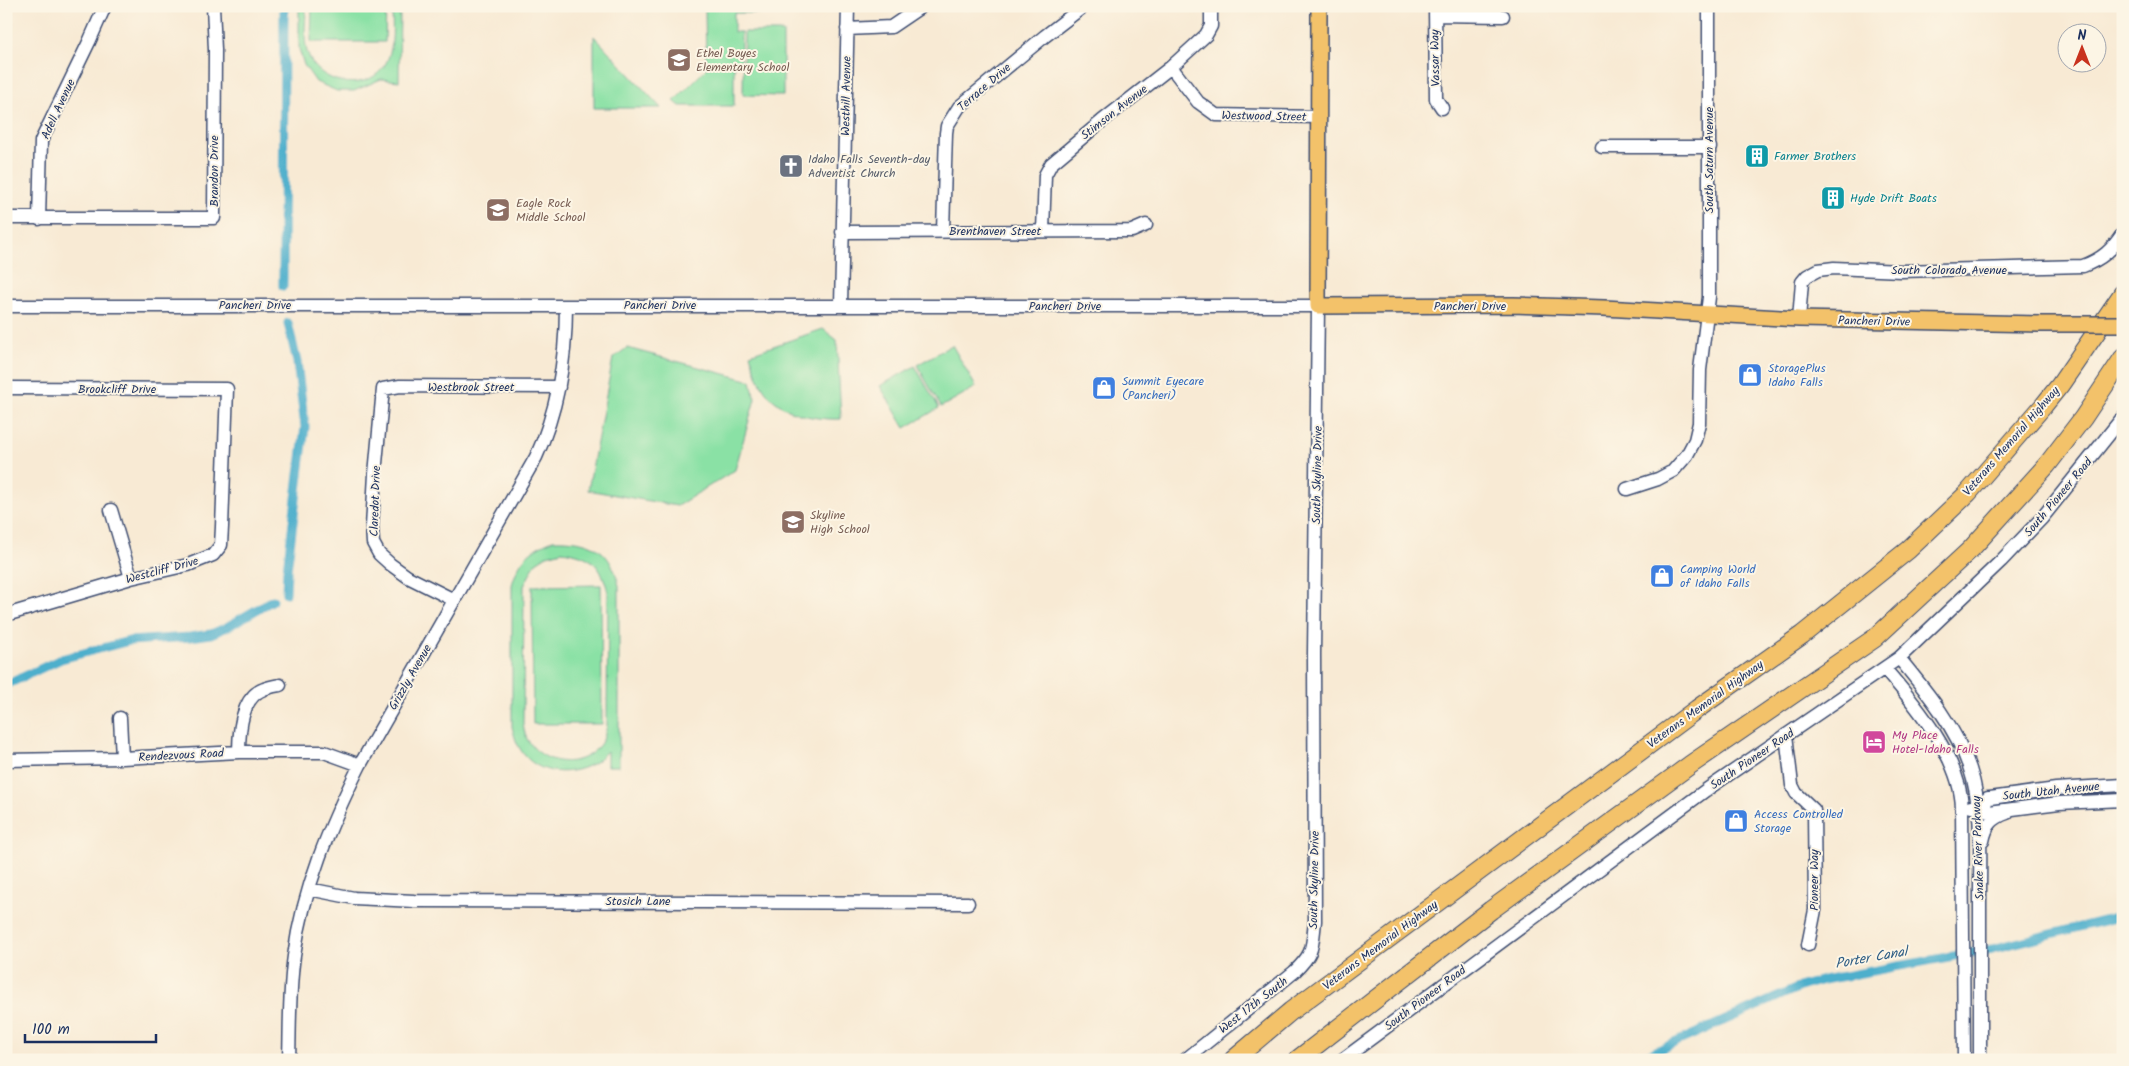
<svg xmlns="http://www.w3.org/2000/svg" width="2129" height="1066" viewBox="0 0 2129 1066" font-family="Kalam,sans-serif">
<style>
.green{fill:#8ae1a5;stroke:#528882;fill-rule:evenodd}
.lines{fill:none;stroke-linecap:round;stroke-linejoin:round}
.canal{stroke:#4dafcc;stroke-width:9}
.minor-casing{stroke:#3c4b70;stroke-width:15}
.major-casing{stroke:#3c4b70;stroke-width:18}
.highway-casing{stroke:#3c4b70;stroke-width:20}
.minor{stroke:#fff;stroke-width:12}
.major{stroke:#f3c26a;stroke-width:15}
.highway{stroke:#f3c26a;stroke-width:18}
.major-bridge-casing{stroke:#3c4b70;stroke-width:18;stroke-linecap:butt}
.major-bridge{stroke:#f3c26a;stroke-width:15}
.labels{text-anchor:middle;stroke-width:4;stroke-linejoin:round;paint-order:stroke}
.education-label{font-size:12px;fill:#785e54;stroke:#fcf5e5;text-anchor:start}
.street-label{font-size:12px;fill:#1b2f5e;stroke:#fcf5e5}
.culture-label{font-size:12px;fill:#0d838f;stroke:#fcf5e5;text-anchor:start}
.worship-label{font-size:12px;fill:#5b616d;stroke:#fcf5e5;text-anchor:start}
.shop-label{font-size:12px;fill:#366cbe;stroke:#fcf5e5;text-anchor:start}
.hotel-label{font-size:12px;fill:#b23c85;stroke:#fcf5e5;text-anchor:start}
.water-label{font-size:14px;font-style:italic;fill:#2c5c84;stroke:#fcf5e5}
</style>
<rect width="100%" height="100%" fill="#fcf5e5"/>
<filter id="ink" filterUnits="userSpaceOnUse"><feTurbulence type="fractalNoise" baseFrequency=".02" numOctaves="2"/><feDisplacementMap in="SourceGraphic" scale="10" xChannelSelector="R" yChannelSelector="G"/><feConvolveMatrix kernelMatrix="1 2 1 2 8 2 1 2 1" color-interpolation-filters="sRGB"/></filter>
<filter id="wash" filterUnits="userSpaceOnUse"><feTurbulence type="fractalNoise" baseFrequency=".0096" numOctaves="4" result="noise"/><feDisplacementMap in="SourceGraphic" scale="20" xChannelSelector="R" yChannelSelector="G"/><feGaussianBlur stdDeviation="1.12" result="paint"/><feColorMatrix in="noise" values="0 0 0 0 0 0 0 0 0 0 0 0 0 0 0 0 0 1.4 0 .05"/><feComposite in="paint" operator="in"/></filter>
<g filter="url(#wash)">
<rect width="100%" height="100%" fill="#f8ead4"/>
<!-- green -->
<path class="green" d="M299,6H306C306,23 302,45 310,59C324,86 370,93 386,63C395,46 392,25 392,6H400L399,81L381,79L354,91H337L316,82L304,65L299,49Z
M312,6H386L385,42H311Z
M705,6H778V13H734V32H741V65L734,66V106H680L674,101L706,69Z
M744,32H783V96L743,95Z
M594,36L661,108H594Z
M823,329L837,340L841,419C809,420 773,412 759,380C755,371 753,362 750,354Z
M952,345L976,387L941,407L917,365Z
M627,348L751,381L755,399L735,470L677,506L588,490L613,358Z
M915,366L939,408L905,428L880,386Z
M553,540C590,539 611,548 619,586V766H607V751C602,756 598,761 592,764C566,778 532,774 518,745C515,740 514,733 512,727V585C519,560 528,550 553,540ZM562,551C591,555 601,564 608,592L607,725C606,730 605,736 603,740C586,769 547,768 529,742C525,737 524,729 523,724L524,586L536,562L547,555Z
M601,585L602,724H533L532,586Z"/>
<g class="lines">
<!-- canal -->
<path class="canal" d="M283,286L284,6
M286,593L287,570L305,427L297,362L288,323
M6,685L61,659L129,641L190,637L211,634L227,627L273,600
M1636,1060L1802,986L1823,980L1992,949L2123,916"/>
</g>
</g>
<g filter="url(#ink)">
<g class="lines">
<defs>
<path id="minor" d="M1435,6L1436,99L1442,108
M1435,15L1503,16
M847,29L891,27L922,6
M1171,67L1198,102L1216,115L1319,117
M1602,147H1710
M6,218H214L215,50L213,6
M39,219L41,141L89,42L105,6
M943,231L946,133L947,126L959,107L1045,36L1084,6
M1043,231L1045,175L1051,164L1102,121L1171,67L1206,35L1211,26V6
M842,232L1132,231L1146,225
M841,305L848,6
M6,306H1318L1314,654L1315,921C1312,948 1314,953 1294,972L1185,1060
M1799,319L1802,282L1807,276L1818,270L1834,268L1901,271L2083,266C2102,259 2112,250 2123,233
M6,388L227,389L222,527L221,545L213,555L188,565L131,578L6,615
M1627,489L1658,479L1673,471L1687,455L1695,440L1699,423L1700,370L1709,297V6
M111,510L131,578
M454,600L408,577L390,564L379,554L373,543L372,527L375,474L383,389L400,386L559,387
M1899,658C1927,692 1956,727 1970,769C1983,808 1980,853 1980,893C1980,949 1980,1004 1980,1060
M1885,669C1916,705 1961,759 1962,808L1964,1060
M120,718L122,758
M1786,735L1792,785L1796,793L1814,810L1815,910L1808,945
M239,752C239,732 241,697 264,689C269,687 275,686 280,685
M6,760L122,758L239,752H324L360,765
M1984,806L1988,798H1990L2056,789L2123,785
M1971,807L1984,806L1989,812L2059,803L2123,800
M1983,841C1986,826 1992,818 2007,813
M309,889L354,898L414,901L968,903
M289,1060C290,1026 289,990 294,956C303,889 330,825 360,765L536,457C558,410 566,357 566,306
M1342,1060L1706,790L1899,658L2001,561L2042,518L2123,417"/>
<path id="major" d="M1319,6L1318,306L1513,305L1604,308L1799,319L2040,324"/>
<path id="highway" d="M1233,1060L1291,1011L1697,709L1802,635L1908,550L1968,493L2044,405L2060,385L2123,293
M1297,1060L1491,910L1690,765L1875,638L1971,549L2047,465L2083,418L2123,358"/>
</defs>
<!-- minor casing -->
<use href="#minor" class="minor-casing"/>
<!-- major casing -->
<use href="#major" class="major-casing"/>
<!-- highway casing -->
<use href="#highway" class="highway-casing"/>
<!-- minor -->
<use href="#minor" class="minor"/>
<!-- major -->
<use href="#major" class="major"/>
<!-- highway -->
<use href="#highway" class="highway"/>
<defs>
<path id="major-bridge" d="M2040,324H2123"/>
</defs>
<!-- major-bridge casing -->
<use href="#major-bridge" class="major-bridge-casing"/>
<!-- major-bridge -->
<use href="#major-bridge" class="major-bridge"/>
</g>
</g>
<!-- icons -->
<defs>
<symbol id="school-square" viewBox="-11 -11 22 22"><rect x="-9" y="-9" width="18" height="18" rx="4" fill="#8d6e63" stroke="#fcf5e5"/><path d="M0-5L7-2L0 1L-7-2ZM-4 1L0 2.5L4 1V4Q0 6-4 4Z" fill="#fff"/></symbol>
<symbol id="building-square" viewBox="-11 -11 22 22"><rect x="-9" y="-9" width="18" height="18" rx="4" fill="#0f9aa8" stroke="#fcf5e5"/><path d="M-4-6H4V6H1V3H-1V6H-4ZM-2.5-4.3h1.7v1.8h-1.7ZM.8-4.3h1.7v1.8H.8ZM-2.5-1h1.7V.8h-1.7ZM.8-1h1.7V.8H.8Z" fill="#fff"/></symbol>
<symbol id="church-square" viewBox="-11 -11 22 22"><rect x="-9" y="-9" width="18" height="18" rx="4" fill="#6b7280" stroke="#fcf5e5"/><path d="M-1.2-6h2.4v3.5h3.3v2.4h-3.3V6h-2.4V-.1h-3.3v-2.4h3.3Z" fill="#fff"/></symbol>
<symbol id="shop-square" viewBox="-11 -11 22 22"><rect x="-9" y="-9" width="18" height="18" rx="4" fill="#3f7fe0" stroke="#fcf5e5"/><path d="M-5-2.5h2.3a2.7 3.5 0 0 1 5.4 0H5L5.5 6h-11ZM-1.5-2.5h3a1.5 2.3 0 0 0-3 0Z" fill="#fff"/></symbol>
<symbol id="hotel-square" viewBox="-11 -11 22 22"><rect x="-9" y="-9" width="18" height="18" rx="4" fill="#d1479c" stroke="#fcf5e5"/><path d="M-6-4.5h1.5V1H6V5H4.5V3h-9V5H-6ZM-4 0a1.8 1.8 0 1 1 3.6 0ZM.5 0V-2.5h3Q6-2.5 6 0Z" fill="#fff"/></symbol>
</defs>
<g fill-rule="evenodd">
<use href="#school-square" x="665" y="46" width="28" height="28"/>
<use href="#building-square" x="1743" y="142" width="28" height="28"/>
<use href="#church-square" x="777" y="152" width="28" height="28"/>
<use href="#building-square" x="1819" y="184" width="28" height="28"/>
<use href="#school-square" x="484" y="196" width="28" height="28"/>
<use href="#shop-square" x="1736" y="361" width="28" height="28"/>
<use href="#shop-square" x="1090" y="374" width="28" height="28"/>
<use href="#school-square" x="779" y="508" width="28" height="28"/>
<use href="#shop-square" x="1648" y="562" width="28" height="28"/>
<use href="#hotel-square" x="1860" y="728" width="28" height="28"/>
<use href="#shop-square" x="1722" y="807" width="28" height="28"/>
</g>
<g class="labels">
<!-- education labels -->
<g class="education-label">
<text x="696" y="57">Ethel Boyes<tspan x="696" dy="14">Elementary School</tspan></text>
<text x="516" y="207">Eagle Rock<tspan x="516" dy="14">Middle School</tspan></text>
<text x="810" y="519">Skyline<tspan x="810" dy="14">High School</tspan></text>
</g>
<!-- street labels -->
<g class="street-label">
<text transform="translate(1435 58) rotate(-91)" y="4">Vassar Way</text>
<text transform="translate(984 87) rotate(-41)" y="4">Terrace Drive</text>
<text transform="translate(846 96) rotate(-89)" y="4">Westhill Avenue</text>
<text transform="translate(58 109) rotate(-65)" y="4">Adell Avenue</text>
<text transform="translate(1114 112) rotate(-38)" y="4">Stimson Avenue</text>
<text transform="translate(1264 116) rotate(1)" y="4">Westwood Street</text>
<text transform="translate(1709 160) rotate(-90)" y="4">South Saturn Avenue</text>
<text transform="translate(214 171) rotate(-90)" y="4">Brandon Drive</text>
<text x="995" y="235">Brenthaven Street</text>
<text x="1949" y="274">South Colorado Avenue</text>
<text x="255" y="309">Pancheri Drive</text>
<text x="660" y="309">Pancheri Drive</text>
<text x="1065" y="310">Pancheri Drive</text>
<text x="1470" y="310">Pancheri Drive</text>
<text transform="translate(1874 321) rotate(1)" y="4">Pancheri Drive</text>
<text x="471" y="391">Westbrook Street</text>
<text x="117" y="393">Brookcliff Drive</text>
<text transform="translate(2011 441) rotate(-49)" y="4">Veterans Memorial Highway</text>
<text transform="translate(1317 475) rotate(-89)" y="4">South Skyline Drive</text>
<text transform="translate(2058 497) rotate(-50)" y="4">South Pioneer Road</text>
<text transform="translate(375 501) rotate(-88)" y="4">Claredot Drive</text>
<text transform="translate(162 570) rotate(-15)" y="4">Westcliff Drive</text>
<text transform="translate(410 677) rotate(-60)" y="4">Grizzly Avenue</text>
<text transform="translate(1705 704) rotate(-36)" y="4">Veterans Memorial Highway</text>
<text transform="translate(181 755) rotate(-3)" y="4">Rendezvous Road</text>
<text transform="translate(1752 759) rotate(-34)" y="4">South Pioneer Road</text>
<text transform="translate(2051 791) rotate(-6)" y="4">South Utah Avenue</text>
<text transform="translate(1978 848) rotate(-92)" y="4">Snake River Parkway</text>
<text transform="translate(1314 880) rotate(-89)" y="4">South Skyline Drive</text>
<text transform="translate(1814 880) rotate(-90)" y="4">Pioneer Way</text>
<text x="638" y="905">Stosich Lane</text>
<text transform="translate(1380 945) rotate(-37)" y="4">Veterans Memorial Highway</text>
<text transform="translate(1425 998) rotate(-37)" y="4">South Pioneer Road</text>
<text transform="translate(1253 1005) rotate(-38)" y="4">West 17th South</text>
</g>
<!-- culture labels -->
<g class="culture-label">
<text x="1774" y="160">Farmer Brothers</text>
<text x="1850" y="202">Hyde Drift Boats</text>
</g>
<!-- worship labels -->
<g class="worship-label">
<text x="808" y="163">Idaho Falls Seventh-day<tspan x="808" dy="14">Adventist Church</tspan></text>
</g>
<!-- shop labels -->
<g class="shop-label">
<text x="1768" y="372">StoragePlus<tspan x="1768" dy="14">Idaho Falls</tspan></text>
<text x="1122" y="385">Summit Eyecare<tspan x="1122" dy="14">(Pancheri)</tspan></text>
<text x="1680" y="573">Camping World<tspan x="1680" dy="14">of Idaho Falls</tspan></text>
<text x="1754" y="818">Access Controlled<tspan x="1754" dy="14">Storage</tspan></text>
</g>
<!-- hotel labels -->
<g class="hotel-label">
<text x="1892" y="739">My Place<tspan x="1892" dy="14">Hotel-Idaho Falls</tspan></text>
</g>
<!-- water labels -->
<g class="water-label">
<text transform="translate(1871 957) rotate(-10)" y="5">Porter Canal</text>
</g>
</g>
<!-- margin -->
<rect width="2129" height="1066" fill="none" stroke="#fcf5e5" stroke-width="25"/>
<!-- north arrow -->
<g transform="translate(2082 48)"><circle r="24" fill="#fcf5e5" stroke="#a2a6af"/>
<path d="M0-4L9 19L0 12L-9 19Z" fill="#c8321e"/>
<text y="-8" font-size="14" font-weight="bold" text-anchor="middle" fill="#1b2f5e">N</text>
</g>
<!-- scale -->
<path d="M25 1034v8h131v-8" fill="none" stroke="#1b2f5e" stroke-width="2.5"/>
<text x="32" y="1034" font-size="15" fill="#1b2f5e" stroke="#fcf5e5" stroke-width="4" paint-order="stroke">100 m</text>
</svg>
